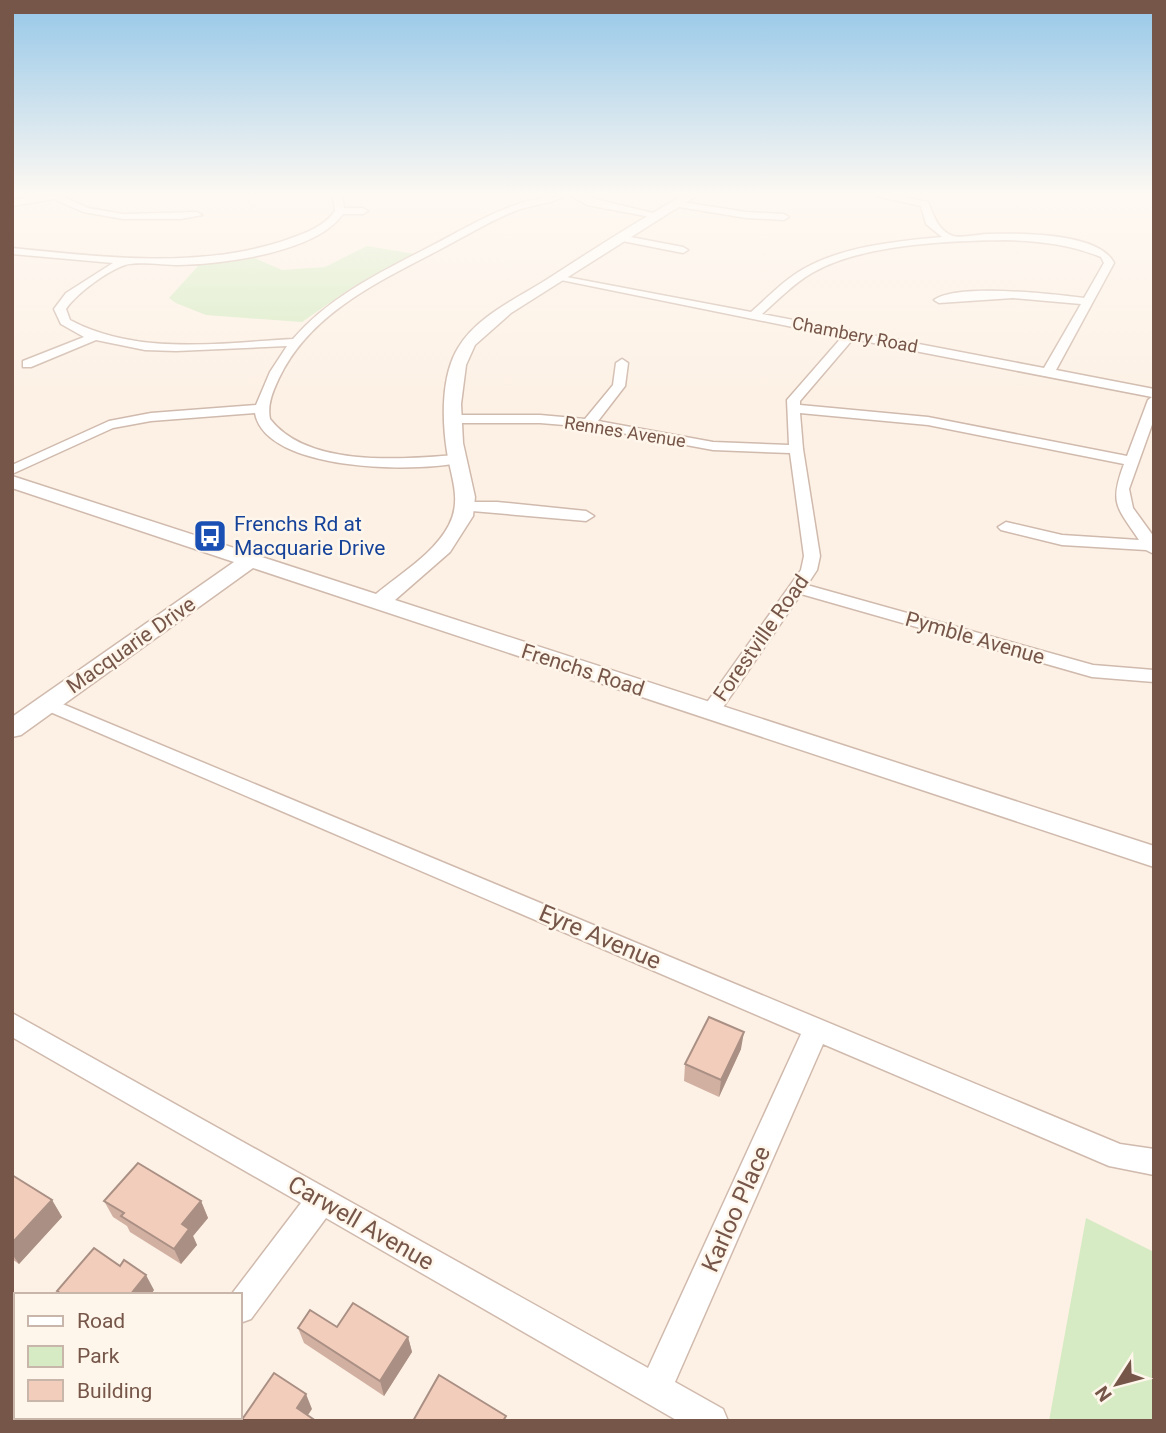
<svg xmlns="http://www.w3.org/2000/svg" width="1166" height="1433" viewBox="0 0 1166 1433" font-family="Roboto,sans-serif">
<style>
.green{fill:#d6ebc3}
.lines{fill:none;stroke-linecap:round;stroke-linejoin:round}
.minor-casing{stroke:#d0baad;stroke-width:3}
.tertiary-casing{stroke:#d0baad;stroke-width:3}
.minor{fill:#fff;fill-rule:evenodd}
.tertiary{fill:#fff;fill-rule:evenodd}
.wall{fill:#d1b0a2}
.shaded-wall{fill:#aa9084}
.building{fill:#f3cdbc;stroke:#aa9084;stroke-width:2}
.labels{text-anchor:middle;stroke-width:5;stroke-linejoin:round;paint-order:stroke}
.far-street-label{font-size:18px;fill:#765649;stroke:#fff6eb}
.transit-label{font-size:21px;fill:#164399;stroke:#fff6eb;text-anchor:start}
.street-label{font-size:21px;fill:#765649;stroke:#fff6eb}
.near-street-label{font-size:24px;fill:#765649;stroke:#fff6eb}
</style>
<rect width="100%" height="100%" fill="#fdf1e5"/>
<!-- green -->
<path class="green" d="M367,246L415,254L351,288L302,322L206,315L176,303L169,298L199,265L252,257L282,270L325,267Z
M1086,1218L1154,1252V1421H1049Z"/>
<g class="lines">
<defs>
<path id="minor" d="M36,196H62L88,208L123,214L197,212L202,215L181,219H123L83,212L54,199L12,206V200Z
M333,196H342L344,208H363L368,211L363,214H343C316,253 222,264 178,265C165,265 136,261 125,265C107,271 76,294 66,309L70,320C138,356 219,343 293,339C330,296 381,272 431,246C474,224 515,196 565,196C551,204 530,205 515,211C488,222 464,237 439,250C378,282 310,313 279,378C273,391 267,404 270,419C308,468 401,459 457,455L462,456V462C418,473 265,472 255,413L151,421L113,428L12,474V465L109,421L151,413L256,405L270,372L287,346L176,351L145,350L96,340L31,367H23V361L84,337L61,324L54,309L66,293L113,263L12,254V248C101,257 193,269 280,242C300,235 322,229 335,211Z
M571,196H583L661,215L656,218L587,205Z
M875,196H896L928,202C934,215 937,230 953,236C961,238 977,235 986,234C1017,233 1099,232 1114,263L1056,370L1154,389V419L1129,489L1133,508L1154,537V554L1146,550L1062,545L1001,530L998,527L1006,522L1062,535L1139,540C1117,507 1109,504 1124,464L928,425L800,413L803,449L820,556L817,570L807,585L1093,665L1154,670V682L1092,677L801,594L717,716H703L700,712L703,708L801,570L804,556L790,453L713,450L589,427L540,423H453L446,419L453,415H540L585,419L613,385L616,363L622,359L628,363L625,386L598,421L713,442L789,445L787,400L842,337L551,278L556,275L751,312C768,297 785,279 805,268C845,246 898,241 942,237L926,224L921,206ZM1005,240C1039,241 1069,244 1101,257L1104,263L1084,298C1053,294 958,283 934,300L939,303L1013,298L1081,304L1044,368L762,314C778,300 793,284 812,273C861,244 948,241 1005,240ZM853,339L1152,397L1148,400L1127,456L928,417L800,405V401Z
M676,201L746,212L784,214L789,217L784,220L746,218L673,206L671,204Z
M620,235L683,247L688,250L683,253L617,240L615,238Z
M465,502H497L586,511L594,516L586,521L460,510L457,507L460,504Z
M48,698L1120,1144L1154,1149V1175L1109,1166L823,1044L675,1382L723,1409L728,1421H678L326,1218L251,1319L240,1323V1295H231L301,1203L12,1037V1013L648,1368L801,1034L41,708L38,704L41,700Z
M139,1417H173L172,1421H137Z"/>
<path id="tertiary" d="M682,196H696L511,313L475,345L466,365L461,404L463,443L475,497L473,516L450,552L395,600L1154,846V867L253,568L21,735L12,737V717L234,562L12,488V476L376,594C401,573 434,554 449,525C462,500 451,477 447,452C442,420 441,376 458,348C477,316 516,299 546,280C591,251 635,222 682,196Z"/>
</defs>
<!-- minor casing -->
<use href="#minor" class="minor-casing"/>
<!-- tertiary casing -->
<use href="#tertiary" class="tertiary-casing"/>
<!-- minor -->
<use href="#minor" class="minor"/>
<!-- tertiary -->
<use href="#tertiary" class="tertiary"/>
</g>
<!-- wall -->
<path class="wall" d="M741,1049L719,1097L684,1081L685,1064Z
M12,1175L52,1200L62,1217L19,1264L12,1259Z
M104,1201H201L208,1218L193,1236L197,1245L181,1264L130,1232L127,1226L113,1217Z
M337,1327L408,1337L412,1352L384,1396L304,1343L298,1328Z"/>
<!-- shaded-wall -->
<path class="shaded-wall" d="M744,1032L741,1049L719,1097L721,1080Z
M52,1200L62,1217L19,1264L12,1254V1243Z
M201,1201L208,1218L193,1236L197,1245L181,1264L174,1249L182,1224Z
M146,1275L154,1290L151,1295H130Z
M408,1337L412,1352L384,1396L380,1381Z
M306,1394L312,1409L304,1421L297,1408Z
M37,1417H61L58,1421H35Z"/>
<!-- building -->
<path class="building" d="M709,1017L744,1032L721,1080L685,1064Z
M138,1163L201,1201L182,1224L189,1229L174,1249L121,1216L124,1213L104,1201Z
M12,1175L52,1200L12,1243Z
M94,1248L120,1266L124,1260L146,1275L130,1295H63L57,1291Z
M353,1303L408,1337L380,1381L298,1328L310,1310L337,1327Z
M16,1339V1392L12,1389V1343Z
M274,1373L306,1394L297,1408L316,1421H241Z
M439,1375L506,1416L503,1421H413Z
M16,1392V1417H37L35,1421H29L26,1418L24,1421H12V1396Z"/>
<!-- sky -->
<linearGradient id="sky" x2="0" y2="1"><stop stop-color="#95c7e8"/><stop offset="0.49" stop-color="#fef9f3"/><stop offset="1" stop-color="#fef9f3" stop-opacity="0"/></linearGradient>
<rect width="1166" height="397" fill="url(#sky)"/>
<!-- icons -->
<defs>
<symbol id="bus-square" viewBox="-11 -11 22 22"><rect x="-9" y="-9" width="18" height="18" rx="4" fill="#1a4fb4" stroke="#fff6eb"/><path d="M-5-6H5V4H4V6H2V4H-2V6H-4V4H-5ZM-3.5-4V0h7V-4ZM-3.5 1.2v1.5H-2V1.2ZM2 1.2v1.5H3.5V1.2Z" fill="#fff"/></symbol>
</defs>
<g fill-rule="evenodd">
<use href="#bus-square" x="191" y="517" width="38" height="38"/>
</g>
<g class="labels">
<!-- far-street labels -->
<g class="far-street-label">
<text transform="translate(855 335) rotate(11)" y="6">Chambery Road</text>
<text transform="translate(625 432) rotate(9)" y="6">Rennes Avenue</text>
</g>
<!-- transit labels -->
<g class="transit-label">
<text x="234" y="531">Frenchs Rd at<tspan x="234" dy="24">Macquarie Drive</tspan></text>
</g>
<!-- street labels -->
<g class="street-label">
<text transform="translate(761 638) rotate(-55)" y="7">Forestville Road</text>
<text transform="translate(975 638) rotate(16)" y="7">Pymble Avenue</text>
<text transform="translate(131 645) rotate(-35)" y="7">Macquarie Drive</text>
<text transform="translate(583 670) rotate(18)" y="7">Frenchs Road</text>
</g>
<!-- near-street labels -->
<g class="near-street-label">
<text transform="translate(600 937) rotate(23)" y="8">Eyre Avenue</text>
<text transform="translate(736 1209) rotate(-66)" y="8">Karloo Place</text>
<text transform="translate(361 1223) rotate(30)" y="8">Carwell Avenue</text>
</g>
</g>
<!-- border -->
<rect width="1166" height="1433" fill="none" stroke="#765649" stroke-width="28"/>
<!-- legend -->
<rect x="14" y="1293" width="228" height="126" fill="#fff6eb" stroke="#c8b6aa" stroke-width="2"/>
<rect x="28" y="1316" width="35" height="10" fill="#ffffff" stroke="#c8b6aa" stroke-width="2"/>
<text x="77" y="1328" font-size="21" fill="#765649">Road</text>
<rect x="28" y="1346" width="35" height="21" fill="#d6ebc3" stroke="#c8b6aa" stroke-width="2"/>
<text x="77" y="1363" font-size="21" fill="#765649">Park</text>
<rect x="28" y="1380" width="35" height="21" fill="#f3cdbc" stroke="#c8b6aa" stroke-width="2"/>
<text x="77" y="1398" font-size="21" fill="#765649">Building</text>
<!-- north arrow -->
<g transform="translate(1117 1384) rotate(234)" stroke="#fff6eb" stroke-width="5" paint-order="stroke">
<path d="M0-5L12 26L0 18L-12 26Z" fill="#765649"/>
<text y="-10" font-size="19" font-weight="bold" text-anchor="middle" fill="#765649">N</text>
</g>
</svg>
